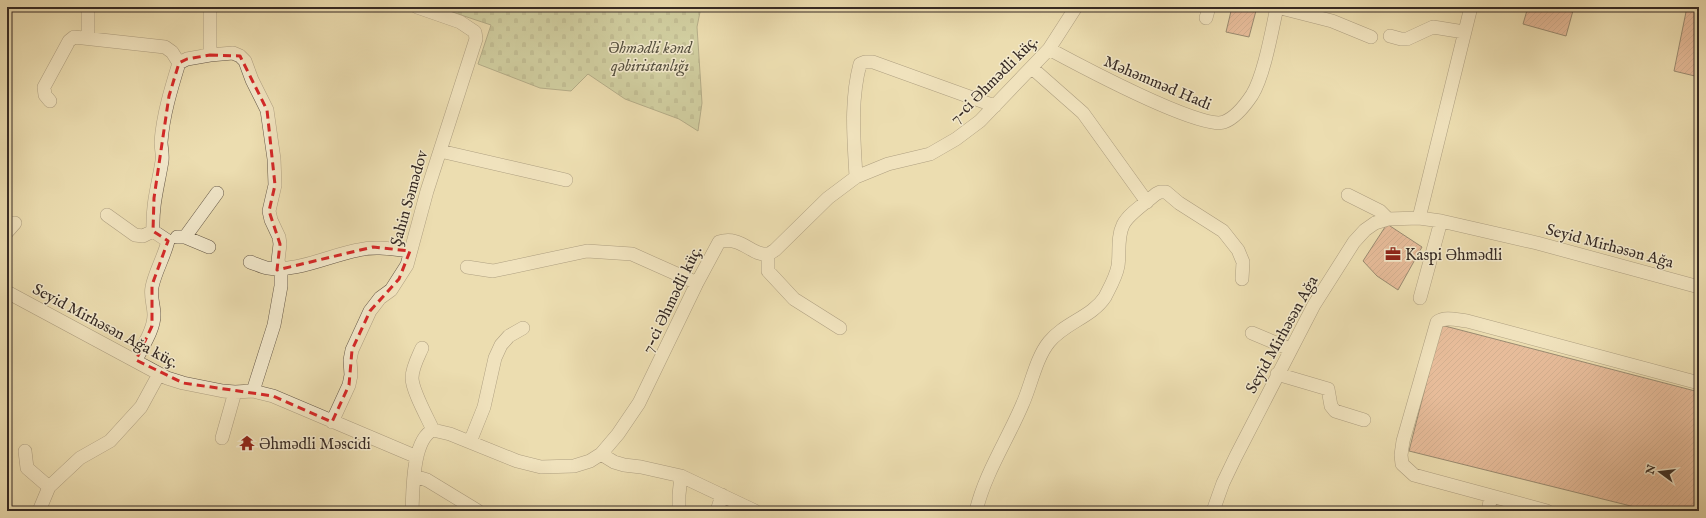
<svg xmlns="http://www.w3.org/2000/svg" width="1706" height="518" viewBox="0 0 1706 518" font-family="'IM FELL English',serif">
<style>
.cemetery{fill:url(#cemetery-stones);stroke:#74765a}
.building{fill:url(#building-hatch);stroke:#362a24}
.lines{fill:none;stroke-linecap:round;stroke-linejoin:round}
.minor-casing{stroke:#645747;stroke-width:14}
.minor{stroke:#f3e9cc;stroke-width:13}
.marked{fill:none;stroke:#d62828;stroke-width:3;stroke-dasharray:8 5;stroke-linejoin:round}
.labels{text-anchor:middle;stroke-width:3;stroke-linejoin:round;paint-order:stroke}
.park-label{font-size:16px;font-style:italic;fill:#55503f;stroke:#f3e9cc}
.street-label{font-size:16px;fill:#362a24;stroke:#f3e9cc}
.poi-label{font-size:16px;fill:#362a24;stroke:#f3e9cc;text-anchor:start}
</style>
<defs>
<pattern id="cemetery-stones" width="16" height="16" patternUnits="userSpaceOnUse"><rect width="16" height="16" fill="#b2c290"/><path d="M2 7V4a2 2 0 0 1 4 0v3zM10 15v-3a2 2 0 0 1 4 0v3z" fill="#929e75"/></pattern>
<pattern id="building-hatch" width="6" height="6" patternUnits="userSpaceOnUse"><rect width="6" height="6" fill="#df967f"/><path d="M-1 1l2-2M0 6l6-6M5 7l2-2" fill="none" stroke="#b67b68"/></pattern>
</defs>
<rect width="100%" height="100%" fill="#ecddb0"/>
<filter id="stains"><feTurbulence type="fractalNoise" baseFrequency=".005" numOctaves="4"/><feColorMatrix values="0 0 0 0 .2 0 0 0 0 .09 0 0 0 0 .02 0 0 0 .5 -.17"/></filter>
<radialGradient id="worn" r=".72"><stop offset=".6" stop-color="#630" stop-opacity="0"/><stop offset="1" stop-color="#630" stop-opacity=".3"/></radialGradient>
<!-- cemetery -->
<path class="cemetery" d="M437,7H701L697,27L702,103L698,131L679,119L625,99L588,74L571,91L540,88L478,64L491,25Z"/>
<!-- building -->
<path class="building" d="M1232,7H1257L1249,37L1226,32Z
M1528,7H1574L1566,36L1523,24Z
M1687,7H1699V77L1674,71Z
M1387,224L1422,247L1398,290L1377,276L1363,261Z
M1441,325L1699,392V511H1651L1409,451Z"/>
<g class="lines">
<defs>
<path id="minor" d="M1277,7L1332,21L1371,37
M1206,18L1209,7
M1390,36L1401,39H1407L1433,27L1464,32
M88,38V7
M1049,49C1075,63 1202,131 1224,122C1235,118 1246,104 1252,95C1264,76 1272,30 1277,7
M210,55L233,53L240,56L245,61L252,80L267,110L274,159L275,185L269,211L271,220L279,237L280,244L278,261L281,269V286L274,325L253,391
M1032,68L1083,113L1147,202
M50,101L45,95L44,87L69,41L74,37L165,47L172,52L179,63
M440,151L566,180
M856,177C854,139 850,102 860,64L865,62H873L995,106
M1348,195L1380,211L1388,219
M107,215L135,235L143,236L153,231
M1419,218L1471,7
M7,232L15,223
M177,237H185L209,247
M185,237L217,193
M768,254V271L794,299L840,328
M250,262C256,264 262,267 267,268C294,273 331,255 358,250C375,246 392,249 410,251
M467,267L493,271L587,251L632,254L697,283
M7,292L167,378L183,383L223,391L235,392L253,391L273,396L417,457
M1420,298L1441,221
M1252,333L1290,349
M422,348C418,357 412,368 412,378C412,390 427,417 433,430
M136,360C142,347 154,330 154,315C154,305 150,297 152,287C155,272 164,257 168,241L153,231C152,204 158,186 162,161C163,154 161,148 161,142C163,115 171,89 179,63L187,59L210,55V7
M1277,374L1328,389L1331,406L1335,411L1364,420
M332,422L349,385L351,375L350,360L352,350L370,311L380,298L391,290L407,265L427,191L476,39L475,32L460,22L417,7
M222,438L235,392
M470,442L484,407L495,358L501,345L509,336L523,328
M25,451L27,468L49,487
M601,454L614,462L624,465L641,467L681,476L755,511
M414,476L427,480L478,511
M39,511L49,487L80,458L110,441L141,407L159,374
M412,511C413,491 412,440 433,430L450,434L517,461L541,467L574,466L590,461L601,454L618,434L639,403L697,283L719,242C741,235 752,256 767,254C770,254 773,251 775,250L828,198L856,177L888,164L930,154L956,139L980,121L1049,49L1076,7
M679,511V495L681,476
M717,511L722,495
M976,511C985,473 1008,439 1023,403C1031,385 1036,358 1049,342C1064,323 1092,317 1105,297C1110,287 1116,277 1118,266C1120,253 1117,237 1123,225C1128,214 1147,202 1156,194L1160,192H1166L1179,203L1223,231L1238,250L1243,262L1242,279
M1213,511L1223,483L1236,456L1314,305L1354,242L1365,230L1375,223L1388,219L1419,218L1441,221L1537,243L1699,287
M1488,511L1491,496
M1547,511L1425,478L1414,475L1402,464L1401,455L1403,441L1437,322C1445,316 1457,320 1467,321L1699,383"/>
</defs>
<!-- minor casing -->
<use href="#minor" class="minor-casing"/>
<!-- minor -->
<use href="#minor" class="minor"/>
</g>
<!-- marked area -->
<path d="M0 0H1706V518H0ZM210,55L240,56L267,110L275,185L269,211L280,244L277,270L373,247L410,251L399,279L370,311L352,350L349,385L332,422L273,396L183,383L136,360L152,326V285L168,241L153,231L154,198L169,96L179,63L187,59Z" fill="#ecddb0" fill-opacity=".55" fill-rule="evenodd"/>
<path class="marked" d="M210,55L240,56L267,110L275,185L269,211L280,244L277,270L373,247L410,251L399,279L370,311L352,350L349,385L332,422L273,396L183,383L136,360L152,326V285L168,241L153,231L154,198L169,96L179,63L187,59Z"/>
<!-- icons -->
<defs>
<symbol id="office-bare" viewBox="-9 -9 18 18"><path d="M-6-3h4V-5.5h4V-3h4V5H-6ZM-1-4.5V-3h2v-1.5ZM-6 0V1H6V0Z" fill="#8f2418" stroke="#f3e9cc" stroke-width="2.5" paint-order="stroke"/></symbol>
<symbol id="temple-bare" viewBox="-9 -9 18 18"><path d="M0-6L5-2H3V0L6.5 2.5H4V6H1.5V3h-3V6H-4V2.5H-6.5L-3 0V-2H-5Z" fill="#8f2418" stroke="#f3e9cc" stroke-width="2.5" paint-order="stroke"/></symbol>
</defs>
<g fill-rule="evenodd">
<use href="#office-bare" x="1382" y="243" width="22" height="22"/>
<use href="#temple-bare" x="236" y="432" width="22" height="22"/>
</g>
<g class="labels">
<!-- park labels -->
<g class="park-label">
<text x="650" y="53">Əhmədli kənd<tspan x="650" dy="18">qəbiristanlığı</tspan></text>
</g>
<!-- street labels -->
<g class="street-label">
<text transform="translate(993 79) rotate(-45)" y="6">7-ci Əhmədli küç.</text>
<text transform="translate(1158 82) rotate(23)" y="6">Məhəmməd Hadi</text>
<text transform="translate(408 198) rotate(-74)" y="6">Şahin Səmədov</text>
<text transform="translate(1610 245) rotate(15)" y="6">Seyid Mirhəsən Ağa</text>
<text transform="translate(671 299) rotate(-64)" y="6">7-ci Əhmədli küç.</text>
<text transform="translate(106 325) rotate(28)" y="6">Seyid Mirhəsən Ağa küç.</text>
<text transform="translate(1281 334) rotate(-61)" y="6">Seyid Mirhəsən Ağa</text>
</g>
<!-- poi labels -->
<g class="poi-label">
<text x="1405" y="260">Kaspi Əhmədli</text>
<text x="259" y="449">Әhmәdli Mәscidi</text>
</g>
</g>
<!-- margin -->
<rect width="1706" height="518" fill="none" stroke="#ecddb0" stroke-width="24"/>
<rect x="8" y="8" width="1690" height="502" fill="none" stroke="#362a24" stroke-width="2"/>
<rect x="12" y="12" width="1682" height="494" fill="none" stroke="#362a24"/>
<!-- north arrow -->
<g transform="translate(1660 472) rotate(285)" stroke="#f3e9cc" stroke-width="3" paint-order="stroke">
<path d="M0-3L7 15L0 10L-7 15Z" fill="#362a24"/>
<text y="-6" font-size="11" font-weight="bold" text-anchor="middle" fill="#362a24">N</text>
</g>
<rect width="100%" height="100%" filter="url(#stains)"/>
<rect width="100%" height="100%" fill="url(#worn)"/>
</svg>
